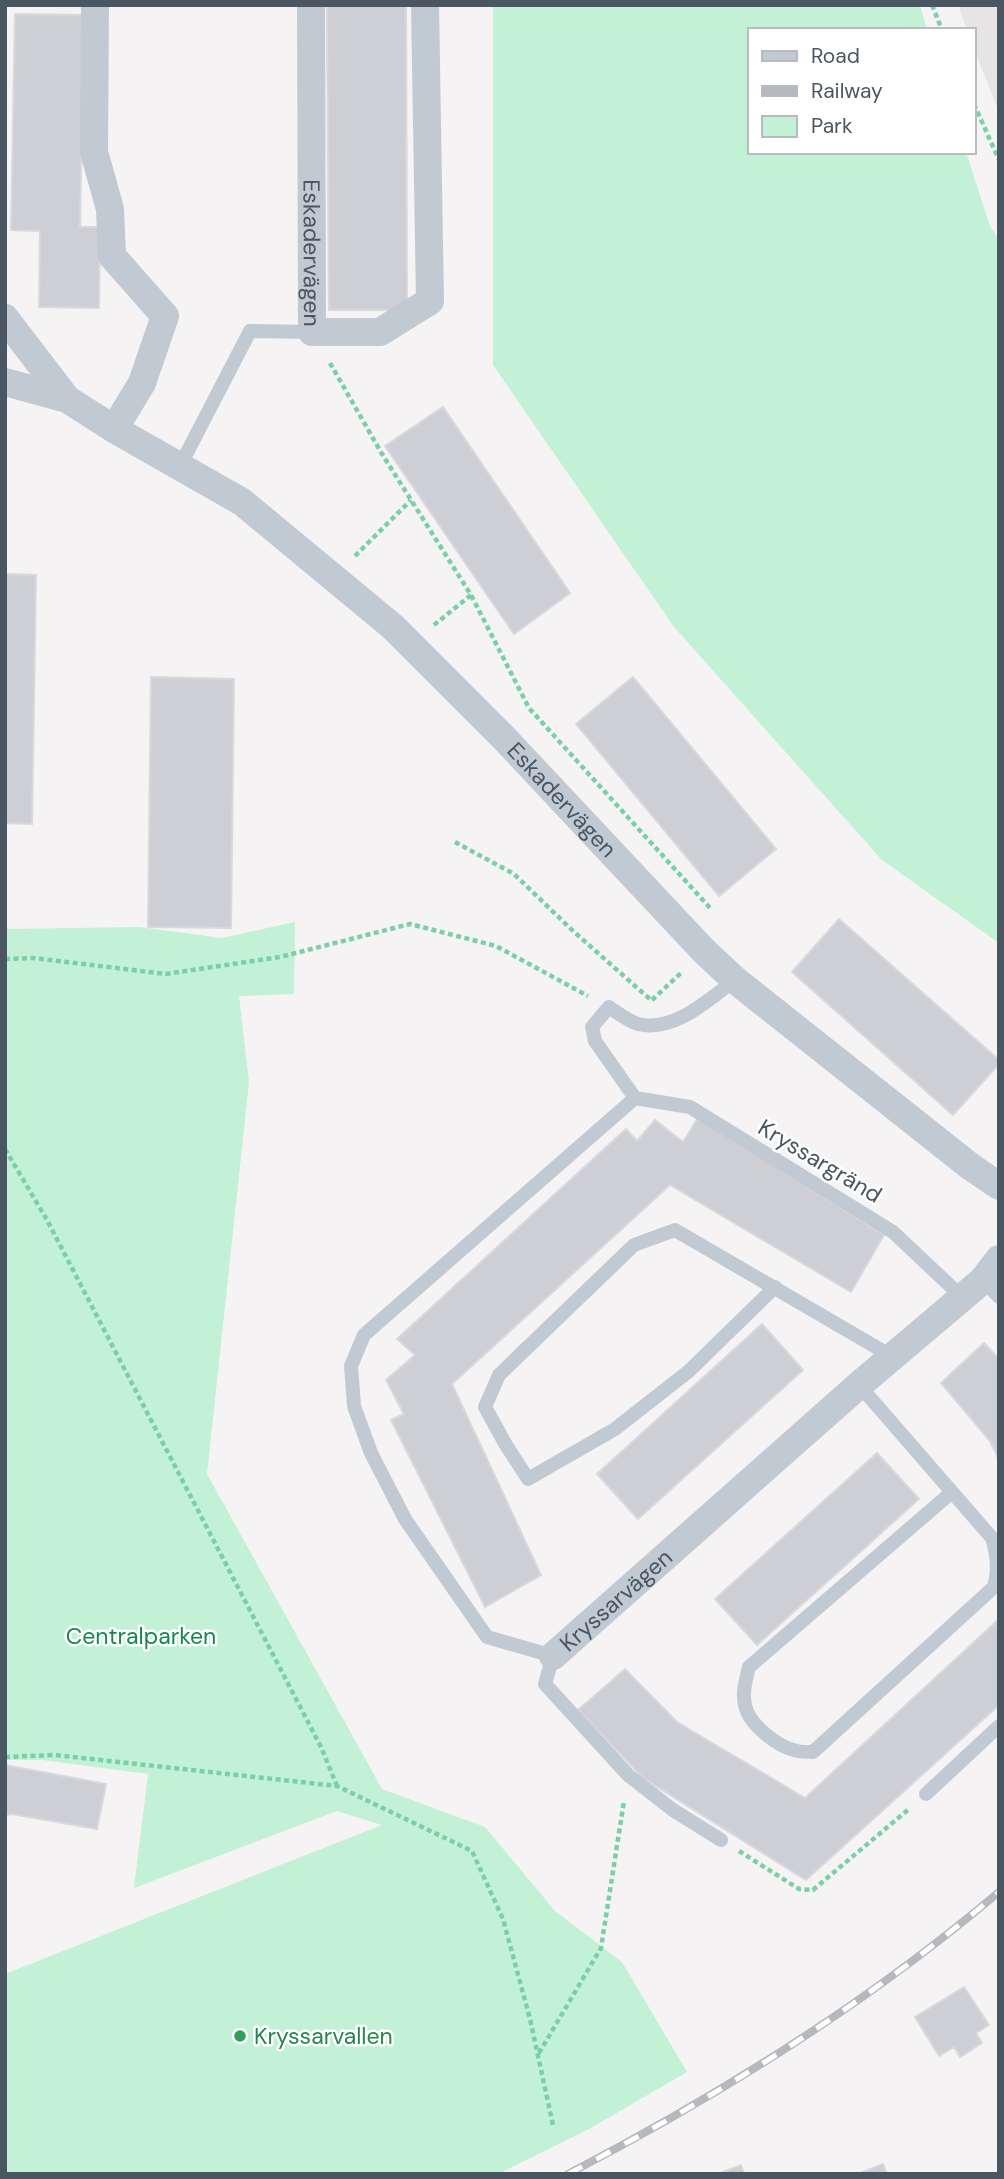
<svg xmlns="http://www.w3.org/2000/svg" width="1004" height="2179" viewBox="0 0 1004 2179" font-family="'DM Sans',sans-serif">
<style>
.education{fill:#e6e4e5}
.green{fill:#c3f1d5}
.building{fill:#cdcfd5;stroke:#d7d9de;stroke-width:2}
.lines{fill:none;stroke-linecap:round;stroke-linejoin:round}
.path{stroke:#7ad0a6;stroke-width:4.5;stroke-dasharray:5 3.5;stroke-linecap:butt}
.lane{stroke:#c1cad2;stroke-width:14}
.street{stroke:#c1cad2;stroke-width:28}
.rail-casing{stroke:#b5b8bd;stroke-width:8}
.rail{stroke:#fff;stroke-width:5;stroke-dasharray:16;stroke-linecap:butt}
.leisure-dot{fill:#2e9e5b;stroke:#fff;stroke-width:2.5}
.labels{text-anchor:middle;stroke-width:5;stroke-linejoin:round;paint-order:stroke}
.street-label{font-size:23px;fill:#4a5661;stroke:#fff}
.park-label{font-size:23px;fill:#17864f;stroke:#fff}
.leisure-label{font-size:23px;fill:#27864d;stroke:#fff;text-anchor:start}
</style>
<rect width="100%" height="100%" fill="#f5f3f3"/>
<!-- education -->
<path class="education" d="M958,5H999V112L974,49V30H967Z"/>
<!-- green -->
<path class="green" d="M493,5H920L927,30H750V152H966L990,226L999,240V943L882,860L674,627L493,365Z
M295,922L294,994L239,996L249,1082L207,1474L382,1789L485,1827L555,1911L622,1962L687,2072L589,2129L498,2174H5V1974L382,1825L337,1811L134,1888L148,1774L43,1760H6L5,929L139,927L222,938Z"/>
<!-- building -->
<path class="building" d="M327,5H406L407,310H329Z
M15,14L84,15L80,227H100L99,308L39,307L40,231L11,230Z
M443,407L570,593L514,634L385,446Z
M5,574L36,575L32,824L5,823Z
M151,677L234,679L231,928L148,927Z
M633,677L776,849L719,896L576,724Z
M839,919L999,1060V1064L953,1115L792,972Z
M698,1118L884,1235L851,1292L670,1185L452,1384L541,1575L485,1607L391,1420L404,1414L386,1380L415,1355L397,1339L626,1129L637,1141L655,1120L683,1142Z
M762,1324L803,1370L638,1519L597,1474Z
M984,1343L999,1359V1460L990,1441L941,1383Z
M877,1453L919,1499L757,1645L715,1599Z
M999,1619V1705L806,1880L643,1778L578,1710L625,1669L677,1722L805,1798Z
M5,1765L106,1784L97,1829L12,1814L5,1815Z
M964,1987L989,2025L976,2033L982,2043L960,2057L954,2047L939,2056L915,2017Z
M883,2164L887,2174H858Z
M741,2165L744,2174H718Z"/>
<g class="lines">
<!-- path -->
<path class="path" d="M932,5L942,30
M167,7V5
M974,104L999,160
M330,363L382,454L471,595L529,708L711,909
M355,556L411,500
M434,625L471,595
M455,842L514,874L572,930L652,1001
M5,959L34,958L166,974L280,957L410,924L496,946L588,996
M652,1000L682,972
M5,1149L47,1220L321,1747L337,1786
M5,1757L55,1755L337,1786L472,1851L503,1919L530,2019L553,2125
M739,1851L799,1889L813,1890L910,1808
M539,2053L601,1948L624,1801"/>
<!-- lane -->
<path class="lane" d="M180,466L250,331L312,332
M635,1098L595,1041L592,1027L609,1007C618,1013 628,1021 638,1024C674,1033 708,1000 735,980
M983,1280L999,1297
M775,1287L689,1371L615,1429L528,1479L506,1445L485,1407L499,1375L634,1245L675,1230L893,1357
M859,1385L992,1538C997,1554 999,1571 994,1587L813,1752C808,1752 802,1752 797,1751C778,1747 749,1725 745,1705C742,1692 746,1680 749,1667L952,1492
M926,1794L999,1726
M721,1840L673,1810L628,1775L545,1684L553,1656L487,1637L405,1519L371,1453L354,1406L351,1366L364,1335L635,1098L690,1107L893,1232L962,1297"/>
<!-- street -->
<g class="street">
<path d="M95,5L94,152L110,209L112,256L165,316L142,383L114,429"/>
<path id="s1" d="M311,5L312,332H380L430,301L425,5"/>
<path d="M5,318L67,399"/>
<path id="s2" d="M5,382L67,399L114,429L242,502L393,627L504,738L704,951L735,980L971,1167L999,1186"/>
<path id="s3" d="M553,1656L859,1385L983,1280L999,1259"/>
</g>
<defs>
<path id="rail" d="M568,2174C720,2095 868,2003 999,1892"/>
</defs>
<!-- rail casing -->
<use href="#rail" class="rail-casing"/>
<!-- rail -->
<use href="#rail" class="rail"/>
</g>
<!-- markers -->
<circle class="leisure-dot" cx="240" cy="2036" r="7"/>
<g class="labels">
<!-- street labels -->
<g class="street-label">
<text dy="8" stroke="none"><textPath href="#s1" startOffset="248">Eskadervägen</textPath></text>
<text dy="8" stroke="none"><textPath href="#s2" startOffset="705">Eskadervägen</textPath></text>
<text transform="translate(820 1161) rotate(31)" y="8">Kryssargränd</text>
<text dy="8" stroke="none"><textPath href="#s3" startOffset="84">Kryssarvägen</textPath></text>
</g>
<!-- park labels -->
<g class="park-label">
<text x="141" y="1644">Centralparken</text>
</g>
<!-- leisure labels -->
<g class="leisure-label">
<text x="254" y="2044">Kryssarvallen</text>
</g>
</g>
<!-- border -->
<rect width="1004" height="2179" fill="none" stroke="#4a5661" stroke-width="14"/>
<!-- legend -->
<rect x="748" y="28" width="228" height="126" fill="#ffffff" stroke="#b7bbc0" stroke-width="2"/>
<rect x="762" y="51" width="35" height="10" fill="#c1cad2" stroke="#b7bbc0" stroke-width="2"/>
<text x="811" y="63" font-size="21" fill="#4a5661">Road</text>
<rect x="762" y="86" width="35" height="10" fill="#b5b8bd" stroke="#b7bbc0" stroke-width="2"/>
<text x="811" y="98" font-size="21" fill="#4a5661">Railway</text>
<rect x="762" y="116" width="35" height="21" fill="#c3f1d5" stroke="#b7bbc0" stroke-width="2"/>
<text x="811" y="133" font-size="21" fill="#4a5661">Park</text>
</svg>
